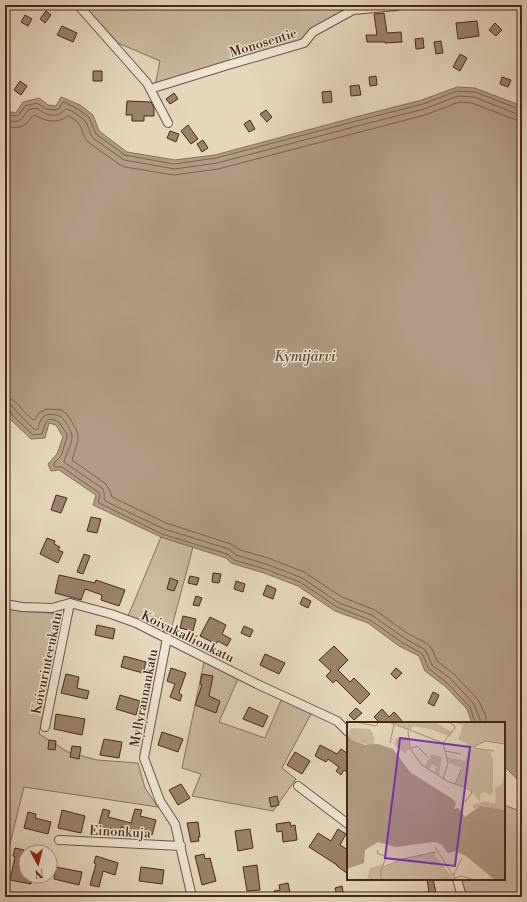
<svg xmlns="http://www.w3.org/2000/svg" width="527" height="902" viewBox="0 0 527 902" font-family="'Libre Bodoni',serif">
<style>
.green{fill:#cbb9a0;stroke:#8a705c}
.water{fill:#b19b84;stroke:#876c59}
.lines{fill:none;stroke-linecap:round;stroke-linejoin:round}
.shore{stroke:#7d604e;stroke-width:1}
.building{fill:#9b826d;stroke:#492618}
.minor-casing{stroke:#705241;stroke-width:10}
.minor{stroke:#efe5d3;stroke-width:8}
.labels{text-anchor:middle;stroke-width:3;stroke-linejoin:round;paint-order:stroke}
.street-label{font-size:13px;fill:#492618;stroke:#efe5d3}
.water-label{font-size:14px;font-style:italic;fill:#634333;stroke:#efe5d3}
.inset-road{fill:none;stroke:#a7907a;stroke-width:1}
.view{fill:#7b2cbf;fill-opacity:0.15;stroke:#7b2cbf;stroke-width:2}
.inset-edge{fill:none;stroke:#492618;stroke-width:2}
</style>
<rect width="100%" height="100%" fill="#e6d7bc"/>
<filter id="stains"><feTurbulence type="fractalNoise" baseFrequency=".005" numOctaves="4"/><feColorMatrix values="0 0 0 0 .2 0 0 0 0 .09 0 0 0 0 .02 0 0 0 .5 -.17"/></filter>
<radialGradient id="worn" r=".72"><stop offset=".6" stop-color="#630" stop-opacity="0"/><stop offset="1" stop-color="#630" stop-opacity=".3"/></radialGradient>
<!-- green -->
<path class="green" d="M84,5H388L352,9L303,42L155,86L160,61L118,43Z
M161,537L193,547L170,634L128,616Z
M5,608L20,611L64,614L39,734L68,752L97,760L138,763L145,788L158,807L24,787L5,864Z
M204,662L238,679L219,722L265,738L282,698L311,714L282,768L296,779L273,811L192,796L201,774L182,768Z
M504,805L522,812V897H465L460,879H504Z"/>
<!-- water -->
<path class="water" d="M457,87L475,88L522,106V784L504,766V723H472L467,709L445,686L425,671L419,656L399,646L368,623L335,611L298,586L264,573L231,563L226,558L161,537L93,505L96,495L59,470L51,471L48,464L57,454L63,437L56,425L49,423L45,438L31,439L9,418L5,411V111L16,113L23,102L39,98L48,105L56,106L61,97L80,105L93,115L99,131L127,152L175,160L215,155L367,114L422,100Z"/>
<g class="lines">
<!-- shore -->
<path class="shore" d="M5,115L17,116L19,115L25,106L37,103L46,109L55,110L59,109L62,103L64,102L78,109L89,117L96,134L125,155L174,164L216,158L368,118L423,104L457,91L475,92L519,109H522
M5,120C19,123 20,122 28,110L36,108C44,112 46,116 56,115C61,115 64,109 67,109C70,109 83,118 85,121C89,126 89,133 93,138L124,160L175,169L217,163L369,123L424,109L458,96L474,97L517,114H522
M5,126C13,128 21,129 28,122C30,119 31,117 35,115C42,119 50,123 60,120C63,120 66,117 68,116C85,124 79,131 88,142L120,165L125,167L174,175L218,169L425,115L459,102L472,103L516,120H522
M5,398C13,399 16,402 21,408C24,412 29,416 33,420L35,419L40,412L47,409L61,410L67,414L76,429L78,435V441L72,460L106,484L109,489L112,497L166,523L231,544L240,550L268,558L304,572L342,597L375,610L407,633L428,644L432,649L437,661L455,675L479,701L486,717V723
M5,404L9,405L12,406L17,412L35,430L38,429C39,425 40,420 43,417C47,413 56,414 61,417C64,419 72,431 72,436C73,443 65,455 64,462L102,488C106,493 103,497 105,501L164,529L229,549L236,555L266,564L302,578L339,603L372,615L404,638L424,649L427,653L432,665L451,679L474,704L480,719V723
M5,409L10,411L13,416L33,435L42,434C46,423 45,415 59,422L67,434V437L61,456L54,463V466L55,467H62L98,492L100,495L98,502L99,503L162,534L227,554L234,560L265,569L300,582L337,607L370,620L401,642L421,653L423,655L428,668L447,683L470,707L475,723"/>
</g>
<!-- building -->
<path class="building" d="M46,11L51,15L45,23L40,19Z
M384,13L387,33L401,32L402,42L385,43V42H367L366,35H377L374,14Z
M25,15L32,19L28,26L21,22Z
M477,21L479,36L458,39L456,23Z
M495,23L502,30L496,36L489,30Z
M62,26L77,33L73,42L57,35Z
M423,38L424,48L416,49L415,39Z
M441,41L443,53L436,54L434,42Z
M460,54L467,58L460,71L453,67Z
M93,71H102V81H93Z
M376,76L377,85L370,86L369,77Z
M502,77L511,80L508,87L500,84Z
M20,81L27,86L21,95L14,90Z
M359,85L361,95L351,96L350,86Z
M331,91L332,102L323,103L322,92Z
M174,93L178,99L170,104L166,99Z
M127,101L151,102L154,108V116H144V121H132V115H126Z
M266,110L272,117L267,122L260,114Z
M250,120L255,129L249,132L244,124Z
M188,125L198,139L191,144L181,131Z
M170,131L179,134L176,142L167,138Z
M203,140L208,148L202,152L197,144Z
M56,495L67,498L61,513L51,510Z
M91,517L101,519L97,533L87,531Z
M47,538L55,541L54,544L60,547L58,550L63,552L58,563L40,554Z
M84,554L90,556L83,574L77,572Z
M213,573L221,574L219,583L212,582Z
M59,575L95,583L96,580L125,590L119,606L101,600L102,595L85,589L81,600L55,593Z
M190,576L199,578L197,585L188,583Z
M170,578L178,581L174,591L167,589Z
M236,581L245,584L243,592L234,589Z
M267,585L276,589L273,599L263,595Z
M196,596L202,598L199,606L193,605Z
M303,597L311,601L308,608L300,604Z
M183,616L196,619L193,631L180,628Z
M210,617L226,625L222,634L231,639L227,646L218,641L216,644L200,636Z
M97,625L115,629L113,639L95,635Z
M244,626L253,630L250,637L241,633Z
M334,646L348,660L338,670L350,682L354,678L370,694L360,704L336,680L333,683L326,676L331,671L319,660Z
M265,654L285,663L279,674L260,665Z
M124,656L146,662L143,673L121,667Z
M171,668L186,673L179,693L182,695L180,701L170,697L175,684L167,681Z
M396,668L402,673L396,679L391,674Z
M66,674L79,677L77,688L89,691L87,699L61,693Z
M202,674L213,676L209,696L220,701L216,713L195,705L202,685L200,684Z
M433,692L439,695L434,706L428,703Z
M120,695L140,701L136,715L116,709Z
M249,707L268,716L263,727L243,719Z
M356,708L362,713L354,720L349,715Z
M382,709L389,717L394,712L404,723H380L374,717Z
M56,714L85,719L82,735L54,729Z
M162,732L183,739L178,752L158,745Z
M104,739L122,742L119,758L100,755Z
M49,740L56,741L55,750L48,749Z
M320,745L337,754L341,749L348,754V773L344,770L341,775L336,771L339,767L328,759L326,762L315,756Z
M72,746L81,747L79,759L70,757Z
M295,752L310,761L302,774L287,765Z
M181,784L190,798L178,805L169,790Z
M277,796L279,805L271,807L269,798Z
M103,809L110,811L108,817L131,823L135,809L142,810L140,816L156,820L152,835L121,827L119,833L98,828Z
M62,810L85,816L81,833L58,828Z
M28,812L36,814L35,818L51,822L48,834L24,828Z
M198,822L200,837H198L199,841L191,842L187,823Z
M290,822L291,826L295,825L297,840L283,842L282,831L277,832L276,824Z
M250,829L253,848L238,851L235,831Z
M338,829L346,834L340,845L348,850V874L337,866V865L309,847L318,833L331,841Z
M15,848L24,850L22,863L26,864V876H32L31,884L10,880L15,857L13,856Z
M204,854L205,859L210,858L216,881L202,885L195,856Z
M96,856L118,863L115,875L103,871L99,887L90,885L96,864L94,863Z
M257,865L260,890L247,891L243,867Z
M56,867L82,872L79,885L54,879Z
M141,867L164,870L162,884L139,881Z
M427,879H433L437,897H418V893L429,892Z
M288,883L291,897H276L274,891L280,890L279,885Z
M342,886L344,897H337L335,888Z"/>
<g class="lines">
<defs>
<path id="minor" d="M78,5L147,83L168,123
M521,5L522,7
M150,89L228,65L304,43L313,32L353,10L397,6L399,5
M5,604L22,607L52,608L70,603L111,614L136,623L257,684L337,721L348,732
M167,638L144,758L160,801L175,824L192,897
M45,727L70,603
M298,786L348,824
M59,840L181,846
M457,879L462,897"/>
</defs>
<!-- minor casing -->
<use href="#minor" class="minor-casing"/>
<!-- minor -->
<use href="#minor" class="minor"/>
</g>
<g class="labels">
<!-- street labels -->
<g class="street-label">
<text transform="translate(263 42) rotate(-17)" y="5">Monosentie</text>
<text transform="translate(188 636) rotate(26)" y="5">Koivukallionkatu</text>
<text transform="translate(46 663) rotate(-78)" y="5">Koivurinteenkatu</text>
<text transform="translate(143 698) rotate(-79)" y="5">Myllyrannankatu</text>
<text transform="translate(120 831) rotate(3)" y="5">Einonkuja</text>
</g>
<!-- water labels -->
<g class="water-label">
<text x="305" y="361">Kymijärvi</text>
</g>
</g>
<!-- overview -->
<g transform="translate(347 722)">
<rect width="158" height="158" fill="#e6d7bc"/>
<path d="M44,0H87L105,10L102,14L83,7L65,4L64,8ZM109,1H158V21L139,19L126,25L119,24L120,21L111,18L116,3ZM4,6L23,7L28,17L26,20L28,22L24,24L5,18L0,13ZM49,16L61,18L62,27L58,31L47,23ZM123,26L142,29L146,37V70L143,73L138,70L133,72V79L121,65L109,62L115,46L102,41L100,35L118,39ZM85,32L95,35L92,53L87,50L90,45L85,42L82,47L78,44ZM158,52V88L133,84L126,87V83L138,79L147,82L149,78L148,66L155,62ZM89,130L88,134L108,158H35V147L55,137ZM36,142L34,158H20L23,146Z" fill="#cbb9a0"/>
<path d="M0,13L5,18L18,23L31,22L46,27L63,50L104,76L109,81L107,87L111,86L118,95L133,84L158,88V158H148L119,134L108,129L101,131L94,122L87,120L49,125L31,120L18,128L17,141L0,147Z" fill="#b19b84"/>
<path class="inset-road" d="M8,0L29,4L31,0M42,0L96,21L126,25L139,19L158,22M61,9L63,27L75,43L100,59L122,67L125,71L118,80M43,21L47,2M96,21L101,41L96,57M96,21L108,6L107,3L101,0M127,26L147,29M63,27L70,24L81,35M98,29L114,32M108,63L114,47M88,125L109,158M31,128L30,131L39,135L35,146M106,154L115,136M107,156L115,154L126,158M34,158V147L39,144L55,137L89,130"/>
<path class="view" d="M53,16L123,25L108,144L38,136Z"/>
<rect width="158" height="158" class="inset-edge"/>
</g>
<!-- margin -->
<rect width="527" height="902" fill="none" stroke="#e6d7bc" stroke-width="20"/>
<rect x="6" y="6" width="515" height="890" fill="none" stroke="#492618" stroke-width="2"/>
<rect x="10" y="10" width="507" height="882" fill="none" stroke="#492618"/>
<!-- north arrow -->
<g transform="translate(38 864) rotate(173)"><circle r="19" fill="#efe5d3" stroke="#ad9988"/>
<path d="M0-3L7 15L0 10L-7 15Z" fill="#8f2418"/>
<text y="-6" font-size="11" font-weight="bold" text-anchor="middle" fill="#492618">N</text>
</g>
<rect width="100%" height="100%" filter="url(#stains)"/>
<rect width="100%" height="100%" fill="url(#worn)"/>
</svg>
